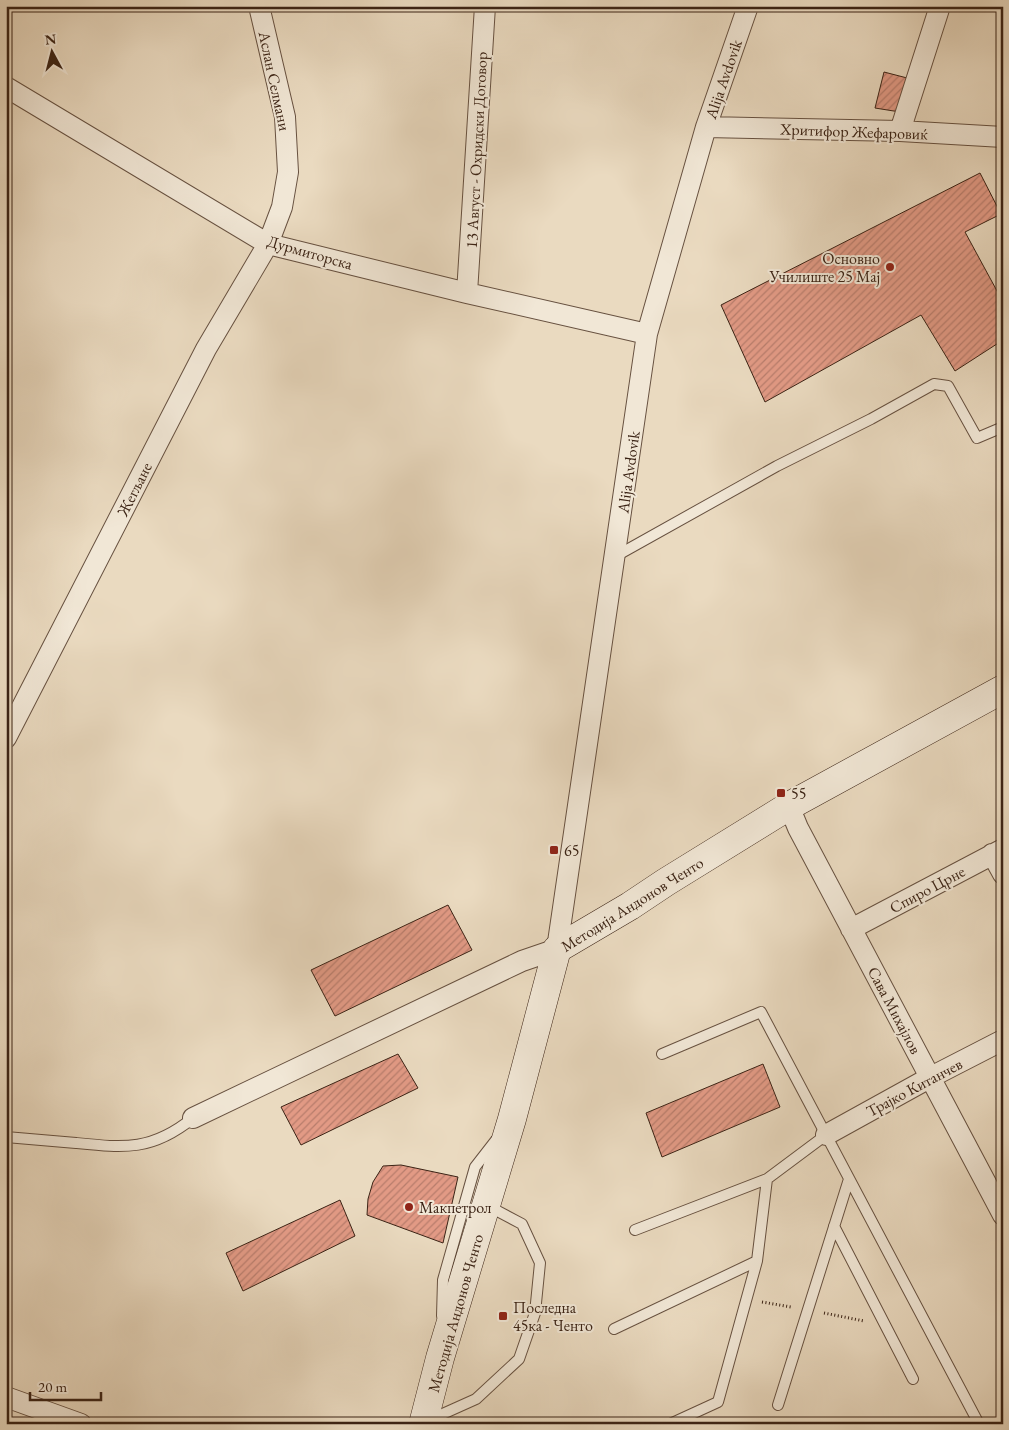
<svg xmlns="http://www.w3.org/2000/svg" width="1009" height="1430" viewBox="0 0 1009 1430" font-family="'EB Garamond',serif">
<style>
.building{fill:url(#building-hatch);stroke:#3b2315}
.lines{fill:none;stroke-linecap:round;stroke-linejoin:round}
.service-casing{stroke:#675140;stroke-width:12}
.minor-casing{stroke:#675140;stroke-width:22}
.secondary-casing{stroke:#3b2315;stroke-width:29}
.path{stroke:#3b2315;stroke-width:3;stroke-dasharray:1 2.5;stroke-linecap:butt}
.service{stroke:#f1e7d6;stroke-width:10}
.minor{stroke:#f1e7d6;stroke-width:20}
.secondary{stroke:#f1e7d6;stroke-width:28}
.poi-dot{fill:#8f2418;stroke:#f1e7d6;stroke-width:2}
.labels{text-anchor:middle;stroke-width:4;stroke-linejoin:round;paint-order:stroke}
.street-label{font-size:16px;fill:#3b2315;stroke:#f1e7d6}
.poi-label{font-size:16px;fill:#3b2315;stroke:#f1e7d6;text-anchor:start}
</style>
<defs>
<pattern id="building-hatch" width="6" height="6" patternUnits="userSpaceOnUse" patternTransform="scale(1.25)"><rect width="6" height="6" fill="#e29a85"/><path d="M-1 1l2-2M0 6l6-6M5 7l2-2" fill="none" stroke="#b87d6c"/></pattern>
</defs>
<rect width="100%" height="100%" fill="#eadac0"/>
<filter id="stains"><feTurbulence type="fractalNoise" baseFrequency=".004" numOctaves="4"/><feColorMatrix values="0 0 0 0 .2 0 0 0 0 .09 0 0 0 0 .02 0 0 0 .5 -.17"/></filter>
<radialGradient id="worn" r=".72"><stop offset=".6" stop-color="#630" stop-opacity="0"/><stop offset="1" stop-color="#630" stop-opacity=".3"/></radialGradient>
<!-- building -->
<path class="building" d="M884,72L911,79L900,112L875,108Z
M980,173L1001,214L965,232L1003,302V321L999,324L1003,330V340L955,371L921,315L765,402L721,305Z
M448,905L472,950L335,1016L311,970Z
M398,1054L418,1088L301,1145L281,1107Z
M763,1064L780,1107L662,1157L646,1113Z
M401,1165L458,1177L443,1243L367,1215L368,1199L373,1182L383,1166Z
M340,1200L355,1236L243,1291L226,1253Z"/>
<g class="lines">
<defs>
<path id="service" d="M616,556L777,466L871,419L934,384L948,386L977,438L1003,427
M662,1054L761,1012L979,1424
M6,1137C29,1139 53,1141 76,1143C125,1148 152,1151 193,1118
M834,1226L913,1379
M635,1230L767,1179L826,1135
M442,1316L443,1280L475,1167L496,1140
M614,1329L757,1261L767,1179
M778,1405L849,1179
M427,1421L476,1399L519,1359L535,1313L540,1263L522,1224L488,1206
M670,1424L718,1402L757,1261"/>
<path id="minor" d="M6,87L268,244L467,293L647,334
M706,127L900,131L1003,137
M900,131L940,6
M467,293L485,6
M6,738L206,349L268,244L282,207L288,172L285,117L259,6
M789,806L798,828L1003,1215
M992,854L1003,874
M851,929L1003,849
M193,1118L522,961L557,949L647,334L706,127L748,6
M826,1135L931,1077L1003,1040
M6,1397L81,1424"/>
<path id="secondary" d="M423,1424L440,1358L512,1119L557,949L630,906L666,882L789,806L1003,689"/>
</defs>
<!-- service casing -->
<use href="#service" class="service-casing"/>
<!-- minor casing -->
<use href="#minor" class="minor-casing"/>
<!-- secondary casing -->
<use href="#secondary" class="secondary-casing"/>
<!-- path -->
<path class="path" d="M762,1302L791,1307
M824,1313L864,1321"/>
<!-- service -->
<use href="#service" class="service"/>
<!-- minor -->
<use href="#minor" class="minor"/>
<!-- secondary -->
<use href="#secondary" class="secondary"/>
</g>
<!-- markers -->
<g class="poi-dot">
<circle cx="890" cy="267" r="5"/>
<rect x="776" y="788" width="10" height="10" rx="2.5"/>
<rect x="549" y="845" width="10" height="10" rx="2.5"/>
<circle cx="409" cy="1207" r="5"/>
<rect x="498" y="1311" width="10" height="10" rx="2.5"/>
</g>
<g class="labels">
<!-- street labels -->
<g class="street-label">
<text transform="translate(723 79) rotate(-71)" y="6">Alija Avdovik</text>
<text transform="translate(275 81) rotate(78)" y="6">Аслан Селмани</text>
<text transform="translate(854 131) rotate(2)" y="6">Хритифор Жефаровиќ</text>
<text transform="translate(476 150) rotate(-87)" y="6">13 Август - Охридски Договор</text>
<text transform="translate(310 252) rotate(16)" y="6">Дурмиторска</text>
<text transform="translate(628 472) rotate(-82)" y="6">Alija Avdovik</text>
<text transform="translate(134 489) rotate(-63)" y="6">Жегљане</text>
<text transform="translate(927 889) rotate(-28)" y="6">Спиро Црне</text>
<text transform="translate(632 904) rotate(-32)" y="6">Методија Андонов Ченто</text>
<text transform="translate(895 1010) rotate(62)" y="6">Сава Михајлов</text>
<text transform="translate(914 1087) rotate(-28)" y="6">Трајко Китанчев</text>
<text transform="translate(455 1313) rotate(-74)" y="6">Методија Андонов Ченто</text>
</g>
<!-- poi labels -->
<g class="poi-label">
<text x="880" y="264" text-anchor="end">Основно<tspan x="880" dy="18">Училиште 25 Мај</tspan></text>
<text x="791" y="799">55</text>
<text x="564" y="856">65</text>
<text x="419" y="1213">Макпетрол</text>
<text x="513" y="1313">Последна<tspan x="513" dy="18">45ка - Ченто</tspan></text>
</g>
</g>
<!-- margin -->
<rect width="1009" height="1430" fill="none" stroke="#eadac0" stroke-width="25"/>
<rect x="8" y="8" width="994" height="1415" fill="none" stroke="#3b2315" stroke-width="2.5"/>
<rect x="12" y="12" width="984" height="1405" fill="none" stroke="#3b2315"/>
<!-- north arrow -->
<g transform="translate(52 52) rotate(353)" stroke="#f1e7d6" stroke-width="4" paint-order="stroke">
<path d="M0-4L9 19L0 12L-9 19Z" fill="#3b2315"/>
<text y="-8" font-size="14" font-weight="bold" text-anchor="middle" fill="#3b2315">N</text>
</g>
<!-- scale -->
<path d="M30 1392v8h71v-8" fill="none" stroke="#3b2315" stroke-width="2.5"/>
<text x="38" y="1392" font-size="15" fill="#3b2315" stroke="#f1e7d6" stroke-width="4" paint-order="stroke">20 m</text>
<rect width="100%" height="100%" filter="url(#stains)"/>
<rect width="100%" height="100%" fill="url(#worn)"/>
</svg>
